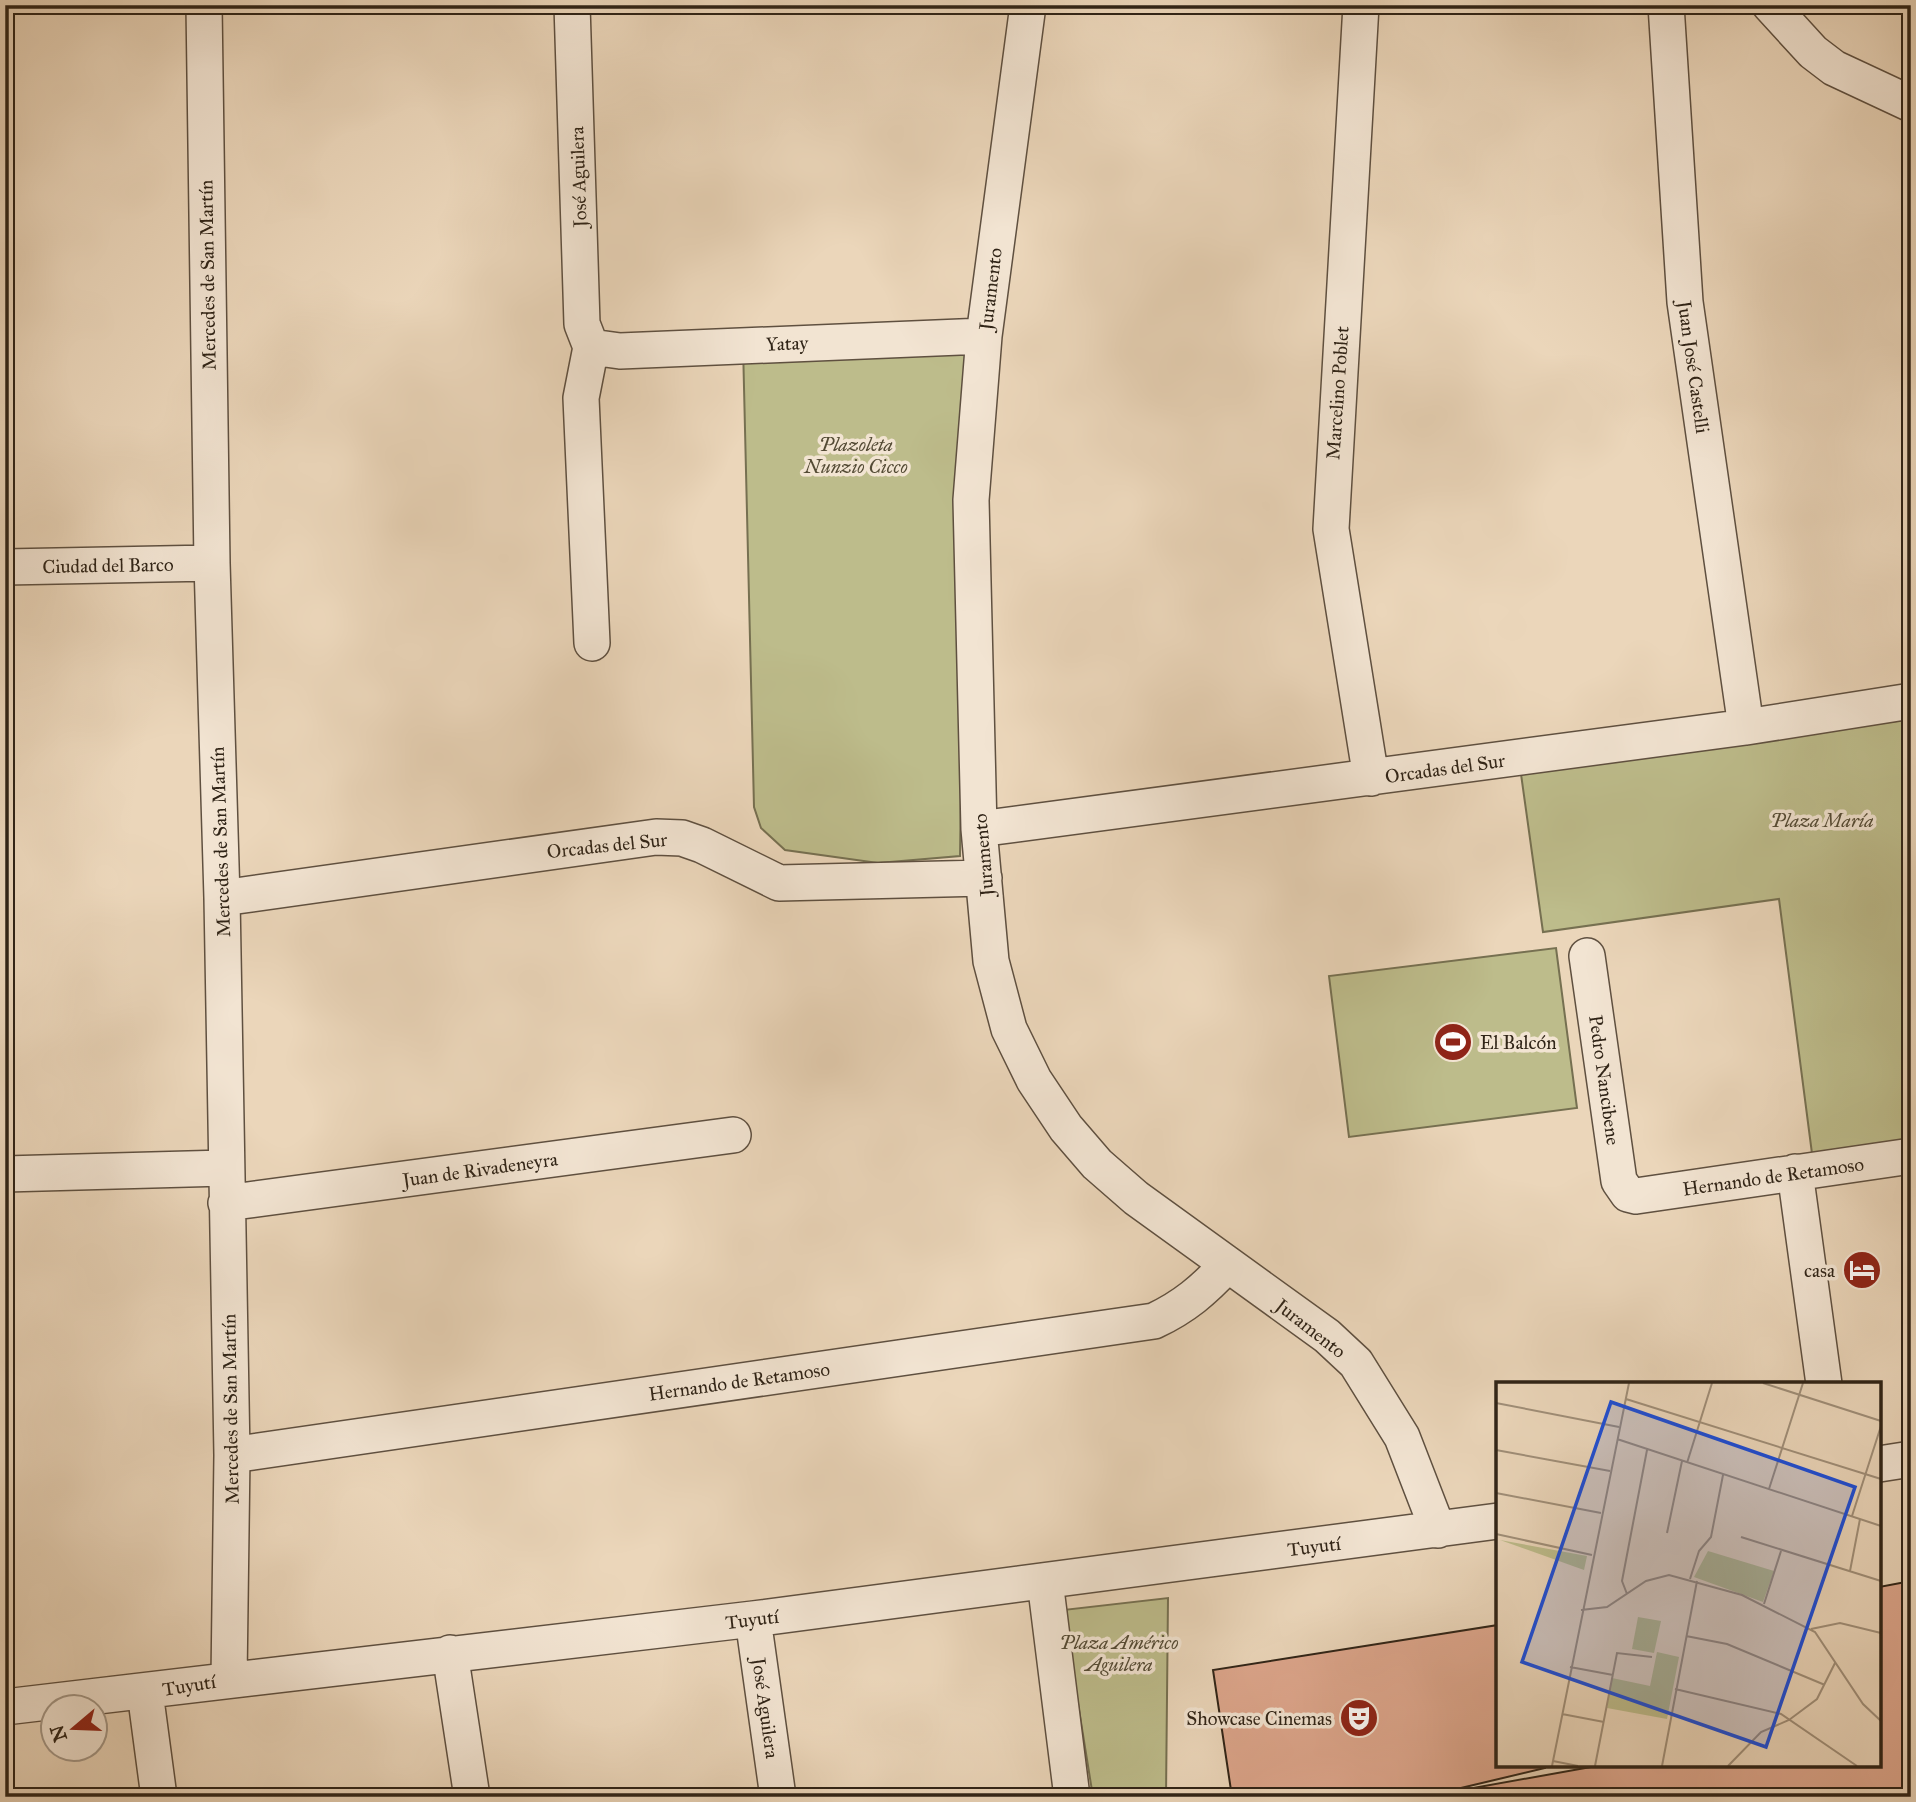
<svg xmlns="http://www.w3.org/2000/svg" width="1916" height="1802" viewBox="0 0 1916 1802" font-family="'IM FELL Great Primer',serif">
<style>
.green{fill:#bdbc8b;stroke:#767051;stroke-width:2}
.building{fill:#dda68c;stroke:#302417;stroke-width:2}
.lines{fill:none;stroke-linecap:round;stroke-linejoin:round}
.minor-casing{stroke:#5f5040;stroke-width:38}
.minor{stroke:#f2e4d2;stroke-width:35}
.labels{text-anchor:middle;stroke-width:7;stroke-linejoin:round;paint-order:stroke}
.street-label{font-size:19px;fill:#302417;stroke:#f2e4d2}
.park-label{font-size:19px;font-style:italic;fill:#534a34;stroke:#f2e4d2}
.poi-label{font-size:19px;fill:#302417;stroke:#f2e4d2;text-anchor:end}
.inset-road{fill:none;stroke:#a08f79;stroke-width:2}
.view{fill:#1d4ed8;fill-opacity:0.15;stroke:#1d4ed8;stroke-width:3.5}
.inset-edge{fill:none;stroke:#302417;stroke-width:3.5}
</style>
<rect width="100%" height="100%" fill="#ebd6ba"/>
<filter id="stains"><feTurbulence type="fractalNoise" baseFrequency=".00286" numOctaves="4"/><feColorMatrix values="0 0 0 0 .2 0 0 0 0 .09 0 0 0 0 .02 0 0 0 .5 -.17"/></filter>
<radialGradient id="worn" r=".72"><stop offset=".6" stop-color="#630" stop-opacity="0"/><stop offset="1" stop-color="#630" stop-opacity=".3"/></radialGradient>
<!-- green -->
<path class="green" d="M743,345H967L960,856L878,863L785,850L761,828L754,807Z
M1911,719V1152L1814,1169L1779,899L1543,932L1521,774Z
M1556,948L1577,1108L1349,1137L1329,976Z
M1168,1598L1166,1797H1093L1063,1610Z"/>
<!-- building -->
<path class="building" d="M1911,1581V1797H1423L1602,1765H1879V1587Z
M1498,1625V1765H1545V1768L1423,1797H1232L1213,1670Z"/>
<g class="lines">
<defs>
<path id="minor" d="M204,5L212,563L222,898L232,1455L229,1679
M572,5L582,324L591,347
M1028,5L984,336L971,500L979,829L991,961L1009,1029L1034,1080L1066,1128L1097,1164L1136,1198L1327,1336L1356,1363L1402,1437L1438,1530
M1361,5L1331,529L1371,778
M1666,5L1685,302L1746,727
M1770,5L1813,52L1834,68L1911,104
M591,347L620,351L984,336
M591,347L581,398L592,643
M5,567L212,563
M979,829L1746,727L1911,701
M222,898L656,837L682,838L702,845L779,883L984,878
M1587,956L1619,1181L1628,1194L1636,1196L1911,1156
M1795,1172L1824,1384
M5,1174L225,1168
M226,1203L733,1135
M232,1455L1154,1321C1184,1307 1204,1290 1227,1265
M1879,1464L1911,1459
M1045,1581L1072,1797
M753,1619L778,1797
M450,1653L472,1797
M145,1692L159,1797
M5,1707L753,1619L1498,1521"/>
</defs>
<!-- minor casing -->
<use href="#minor" class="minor-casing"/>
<!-- minor -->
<use href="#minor" class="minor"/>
</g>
<!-- icons -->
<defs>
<symbol id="stadium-disc" viewBox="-11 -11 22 22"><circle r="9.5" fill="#8f2418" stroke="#f2e4d2"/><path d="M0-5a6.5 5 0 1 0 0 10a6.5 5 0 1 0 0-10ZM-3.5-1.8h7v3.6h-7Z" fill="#fff"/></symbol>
<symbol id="hotel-disc" viewBox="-11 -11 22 22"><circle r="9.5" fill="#8f2418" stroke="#f2e4d2"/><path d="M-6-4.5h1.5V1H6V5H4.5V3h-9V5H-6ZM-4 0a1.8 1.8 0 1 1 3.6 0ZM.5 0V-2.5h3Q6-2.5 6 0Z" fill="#fff"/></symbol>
<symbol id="theatre-disc" viewBox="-11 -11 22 22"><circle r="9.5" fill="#8f2418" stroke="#f2e4d2"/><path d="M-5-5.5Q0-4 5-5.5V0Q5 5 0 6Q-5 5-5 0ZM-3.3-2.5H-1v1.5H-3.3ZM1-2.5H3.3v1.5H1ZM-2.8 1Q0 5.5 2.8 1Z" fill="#fff"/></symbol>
</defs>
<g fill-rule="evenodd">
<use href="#stadium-disc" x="1431" y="1020" width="44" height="44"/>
<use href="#hotel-disc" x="1840" y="1248" width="44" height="44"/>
<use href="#theatre-disc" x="1337" y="1696" width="44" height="44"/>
</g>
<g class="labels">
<!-- street labels -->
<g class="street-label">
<text transform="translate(578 177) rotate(-92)" y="7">José Aguilera</text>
<text transform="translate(207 275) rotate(-91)" y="7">Mercedes de San Martín</text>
<text transform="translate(990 289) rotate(-83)" y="7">Juramento</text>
<text transform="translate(787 343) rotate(-2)" y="7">Yatay</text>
<text transform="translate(1694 367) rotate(82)" y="7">Juan José Castelli</text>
<text transform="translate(1337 393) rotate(-86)" y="7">Marcelino Poblet</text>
<text transform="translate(108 565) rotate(-1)" y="7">Ciudad del Barco</text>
<text transform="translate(1445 768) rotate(-8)" y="7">Orcadas del Sur</text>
<text transform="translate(220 842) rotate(-92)" y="7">Mercedes de San Martín</text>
<text transform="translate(607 845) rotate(-6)" y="7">Orcadas del Sur</text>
<text transform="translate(983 855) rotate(-95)" y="7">Juramento</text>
<text transform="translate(1605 1080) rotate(82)" y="7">Pedro Nancibene</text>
<text transform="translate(480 1169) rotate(-8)" y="7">Juan de Rivadeneyra</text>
<text transform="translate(1773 1176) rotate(-8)" y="7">Hernando de Retamoso</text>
<text transform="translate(1311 1328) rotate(38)" y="7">Juramento</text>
<text transform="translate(739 1381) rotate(-8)" y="7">Hernando de Retamoso</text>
<text transform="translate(230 1409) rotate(-91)" y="7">Mercedes de San Martín</text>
<text transform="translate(1314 1546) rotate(-7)" y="7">Tuyutí</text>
<text transform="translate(752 1619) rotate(-7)" y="7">Tuyutí</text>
<text transform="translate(189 1685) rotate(-9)" y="7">Tuyutí</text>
<text transform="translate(766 1708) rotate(82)" y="7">José Aguilera</text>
</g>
<!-- park labels -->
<g class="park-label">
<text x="856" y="451">Plazoleta<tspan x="856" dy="22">Nunzio Cicco</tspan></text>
<text x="1822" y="827">Plaza María</text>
<text x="1119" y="1649">Plaza Américo<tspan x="1119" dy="22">Aguilera</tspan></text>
</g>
<!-- poi labels -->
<g class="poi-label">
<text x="1480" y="1049" text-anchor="start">El Balcón</text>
<text x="1835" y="1277">casa</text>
<text x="1332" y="1725">Showcase Cinemas</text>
</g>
</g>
<!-- overview -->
<g transform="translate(1496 1382)">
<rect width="385" height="385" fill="#ebd6ba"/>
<path d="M4,158L91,174L88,188ZM212,169L278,189L267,220L198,195ZM142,235L165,239L158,271L136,267ZM161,270L183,275L171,337L111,326L116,296L154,304Z" fill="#bdbc8b"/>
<path class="inset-road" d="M267,1L385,39M130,17L385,97M0,21L123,45M121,57L385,144M0,68L114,89M191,81L216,1M273,107L307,1M0,111L105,131M356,134L385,44M171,151L186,79M0,152L96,173M245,155L385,199M354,189L364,137M194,197L203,169L215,155L227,93M131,212L126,199L151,68M268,222L285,169M85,228L111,225L150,199L173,193L246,213L319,250L367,322L385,339M315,247L344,241L385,251M190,254L231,262L329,303M74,285L117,293M179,307L285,332L361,384M66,332L108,340M57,379L82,384M56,384L133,1M99,384L121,271L156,275M166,384L201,199M232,384L265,350L293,338L321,317L339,281"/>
<path class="view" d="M115,20L359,105L270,365L26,280Z"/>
<rect width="385" height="385" class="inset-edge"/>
</g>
<!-- margin -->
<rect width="1916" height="1802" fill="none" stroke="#ebd6ba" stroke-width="28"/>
<rect x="7" y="7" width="1902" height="1788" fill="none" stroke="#302417" stroke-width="3.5"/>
<rect x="14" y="14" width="1888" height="1774" fill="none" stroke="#302417" stroke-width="2"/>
<!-- north arrow -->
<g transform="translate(74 1728) rotate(251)"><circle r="33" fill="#f2e4d2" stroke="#a49787" stroke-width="2"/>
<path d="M0-5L12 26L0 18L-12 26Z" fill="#8f2418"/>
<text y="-10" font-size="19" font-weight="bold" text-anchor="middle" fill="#302417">N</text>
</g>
<rect width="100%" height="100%" filter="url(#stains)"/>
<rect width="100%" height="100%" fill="url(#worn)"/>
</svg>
